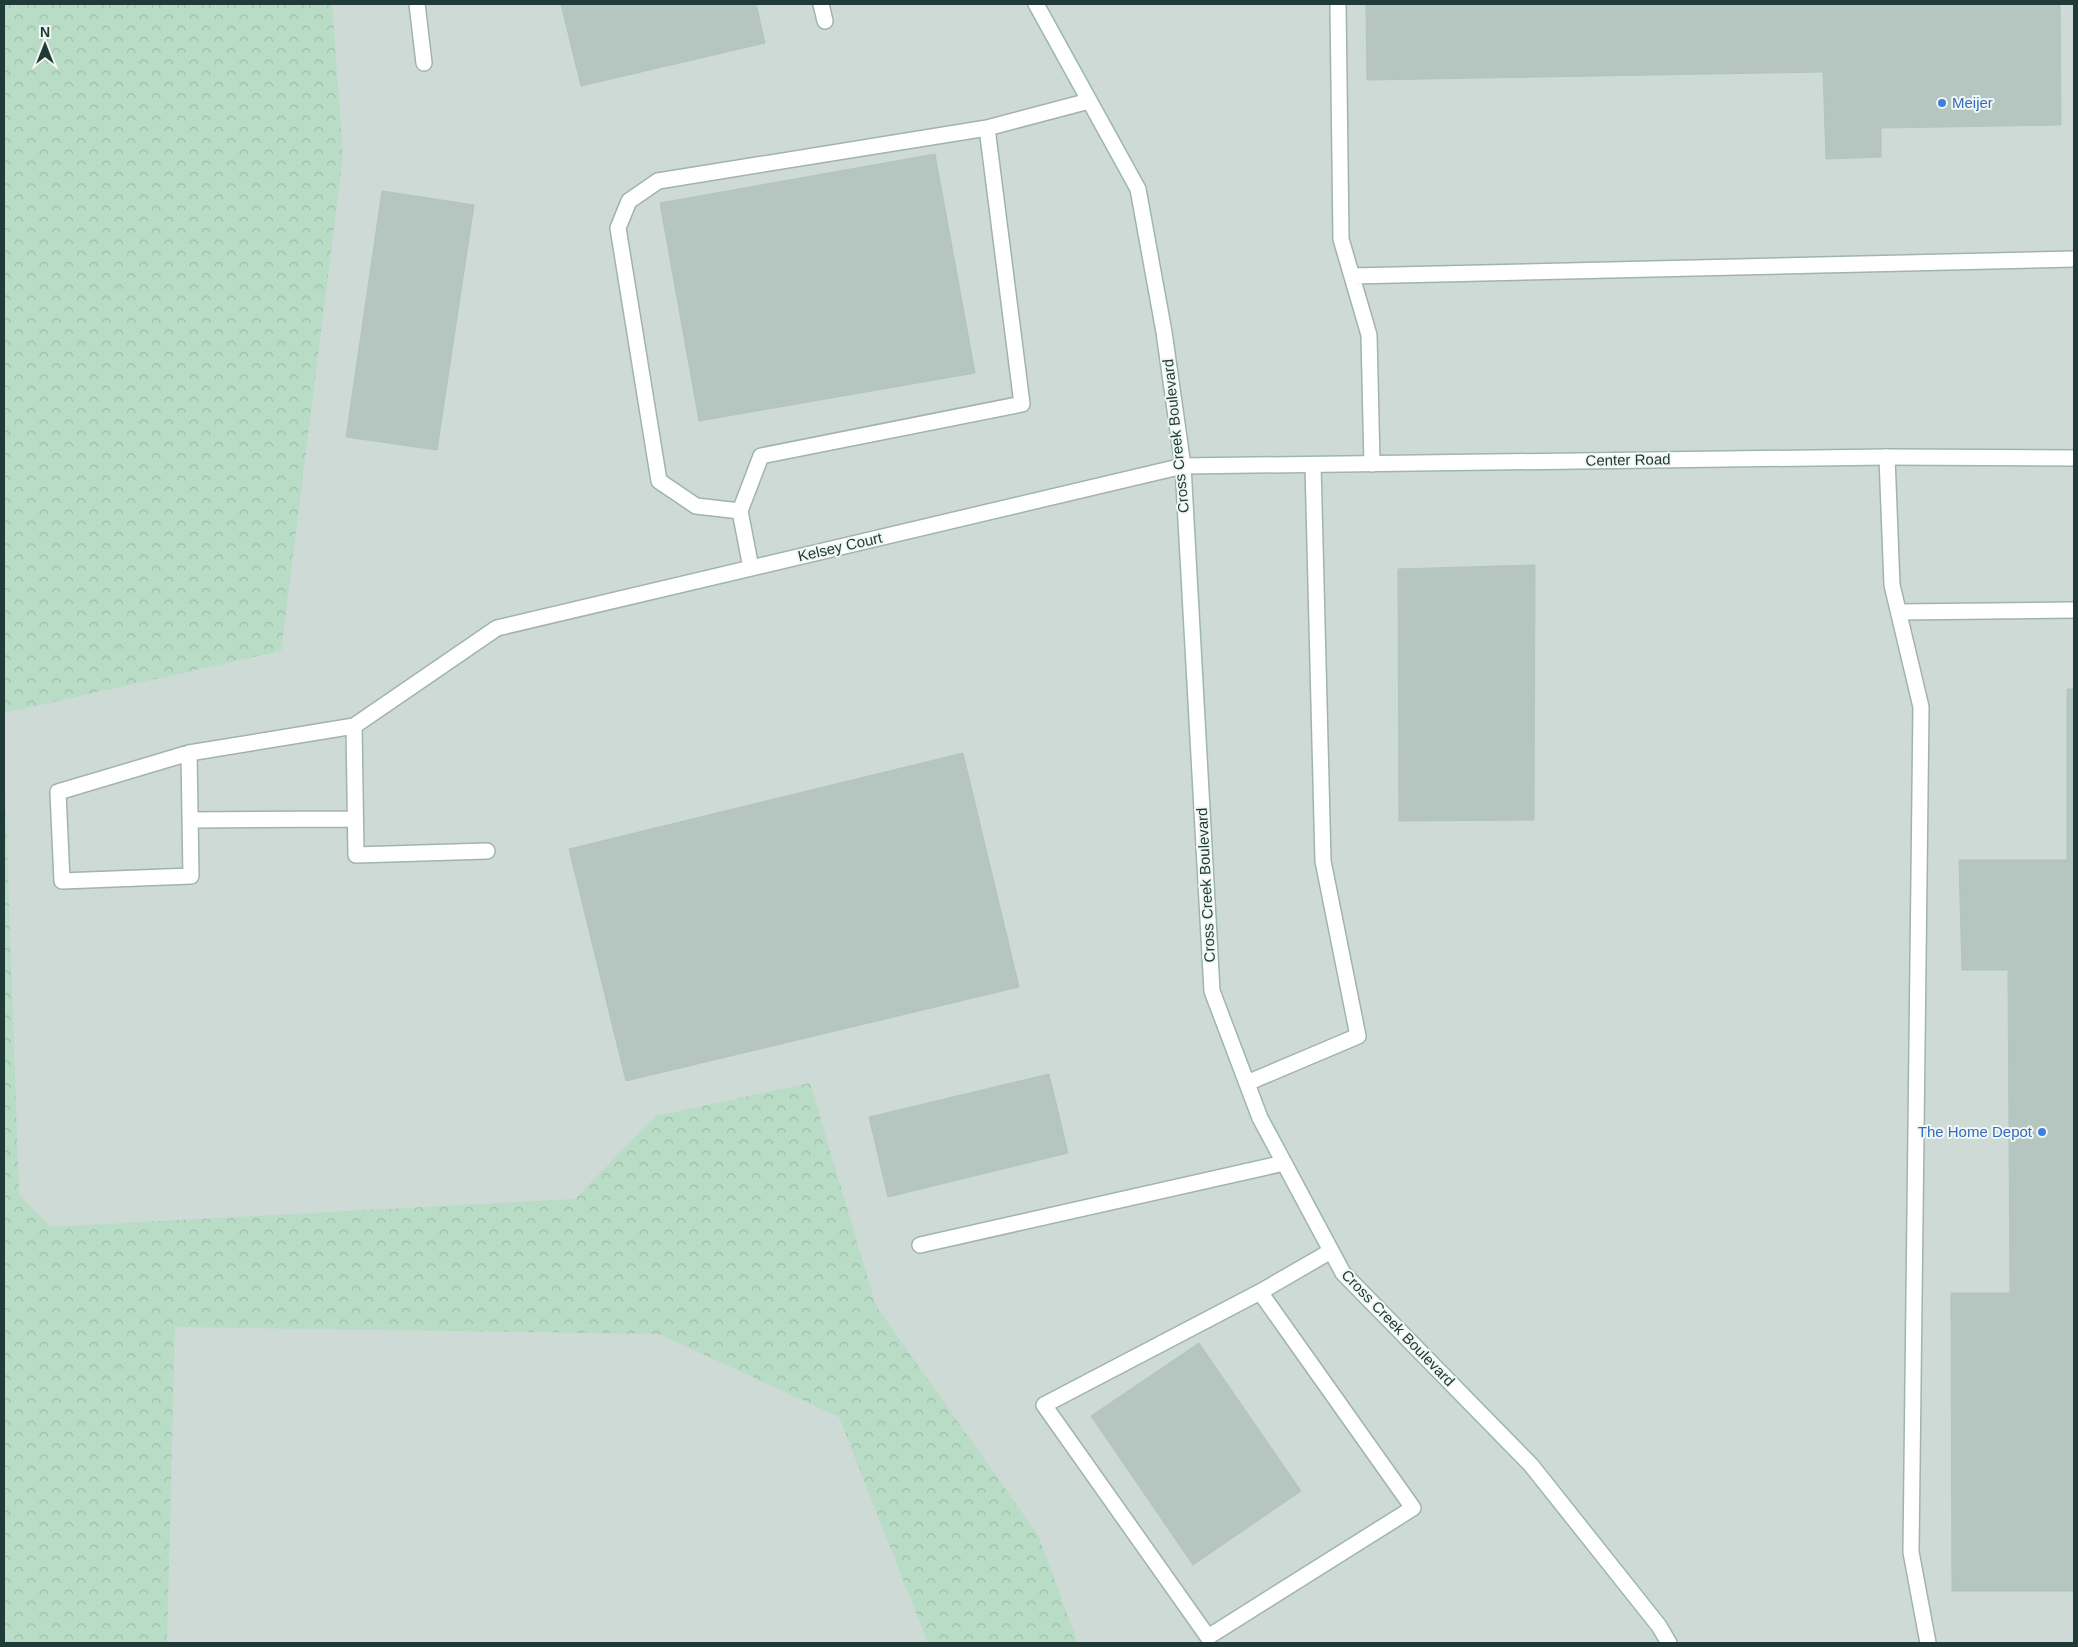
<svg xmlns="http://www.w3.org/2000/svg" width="2078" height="1647" viewBox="0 0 2078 1647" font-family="Arial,sans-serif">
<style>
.built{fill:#cddad6}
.forest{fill:url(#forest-crowns)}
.building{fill:#b5c5c0;stroke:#b2c4bf}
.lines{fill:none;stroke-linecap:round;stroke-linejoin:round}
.lane-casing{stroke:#a2b3af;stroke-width:18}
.secondary-casing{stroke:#9eb6b1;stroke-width:18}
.lane{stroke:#fff;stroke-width:15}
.secondary{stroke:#fff;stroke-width:15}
.shop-dot{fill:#3f7fe0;stroke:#f0f7f4;stroke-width:2}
.labels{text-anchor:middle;stroke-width:4;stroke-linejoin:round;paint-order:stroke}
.shop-label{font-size:15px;fill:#366cbe;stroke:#f0f7f4;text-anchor:start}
.street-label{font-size:15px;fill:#203b37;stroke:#f0f7f4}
</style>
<defs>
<pattern id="forest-crowns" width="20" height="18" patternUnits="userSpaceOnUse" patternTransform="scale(1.25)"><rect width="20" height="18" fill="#b8dcc6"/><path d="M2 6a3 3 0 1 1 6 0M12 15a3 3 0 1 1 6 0" fill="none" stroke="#9ebeab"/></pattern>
</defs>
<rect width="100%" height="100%" fill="#dfebe7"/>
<!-- built -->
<path class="built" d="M4,4H2074V1643H33L4,1231Z"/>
<!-- forest -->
<path class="forest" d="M4,4H332L343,156L281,651L4,713Z
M4,757L19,1194L50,1227L575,1199L656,1116L810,1083L876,1306L1038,1535L1078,1643H928L839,1417L659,1334L175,1327L167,1643H4Z"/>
<!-- building -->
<path class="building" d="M561,4H756L765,43L581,86Z
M1366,4H2060L2061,125L1881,128V157L1826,159L1823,72L1367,80Z
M935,154L975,373L699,421L660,203Z
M382,191L474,205L437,450L346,437Z
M1535,565L1534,820L1399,821L1398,569Z
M2067,689H2074V860H2067Z
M963,753L1019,987L626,1081L569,849Z
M1959,860H2074V1591H1952L1951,1293H2010L2008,970H1962Z
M1049,1074L1068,1153L888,1197L869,1117Z
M1199,1343L1301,1491L1193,1565L1091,1416Z"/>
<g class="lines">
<defs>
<path id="lane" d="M417,4L424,63
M821,4L825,21
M1338,4L1341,239L1369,335L1372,464
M1352,276L2074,259
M1887,457L1892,585L1921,707L1911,1552L1928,1643
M740,511L696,506L659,481L618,228L629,201L658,181L987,128
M751,568L740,511L761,456L1022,404L987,128L1089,101
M1899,612L2074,610
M354,726L356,855L487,851
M189,753L191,876L62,881L58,792L189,753L354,726L497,628L1183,466
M190,820L355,819
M1247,1083L1358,1036L1323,861L1313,465
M920,1245L1284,1163
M1260,1292L1413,1508L1208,1637L1044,1405L1260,1292L1331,1251"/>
<path id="secondary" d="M1036,4L1138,189L1164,332L1183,466L1212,991L1260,1118L1343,1273L1531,1465L1659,1626L1669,1643
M1183,466L1887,457L2074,458"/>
</defs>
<!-- lane casing -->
<use href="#lane" class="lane-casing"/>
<!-- secondary casing -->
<use href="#secondary" class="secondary-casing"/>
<!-- lane -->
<use href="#lane" class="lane"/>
<!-- secondary -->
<use href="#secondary" class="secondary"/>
</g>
<!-- markers -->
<g class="shop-dot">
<circle cx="1942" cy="103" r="5"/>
<circle cx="2042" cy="1132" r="5"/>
</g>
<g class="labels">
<!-- shop labels -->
<g class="shop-label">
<text x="1952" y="108">Meijer</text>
<text x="2032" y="1137" text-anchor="end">The Home Depot</text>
</g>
<!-- street labels -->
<g class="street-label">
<text transform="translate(1176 436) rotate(-96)" y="5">Cross Creek Boulevard</text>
<text transform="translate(1628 460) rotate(-1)" y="5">Center Road</text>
<text transform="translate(840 547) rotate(-13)" y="5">Kelsey Court</text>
<text transform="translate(1206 885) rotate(-93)" y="5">Cross Creek Boulevard</text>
<text transform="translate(1398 1328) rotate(46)" y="5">Cross Creek Boulevard</text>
</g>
</g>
<!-- border -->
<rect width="2078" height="1647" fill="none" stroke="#203b37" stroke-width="10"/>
<!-- north arrow -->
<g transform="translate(45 45)" stroke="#f0f7f4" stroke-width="4" paint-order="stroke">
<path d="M0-4L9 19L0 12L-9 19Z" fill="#203b37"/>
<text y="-8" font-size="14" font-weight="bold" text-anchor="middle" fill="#203b37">N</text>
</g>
</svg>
